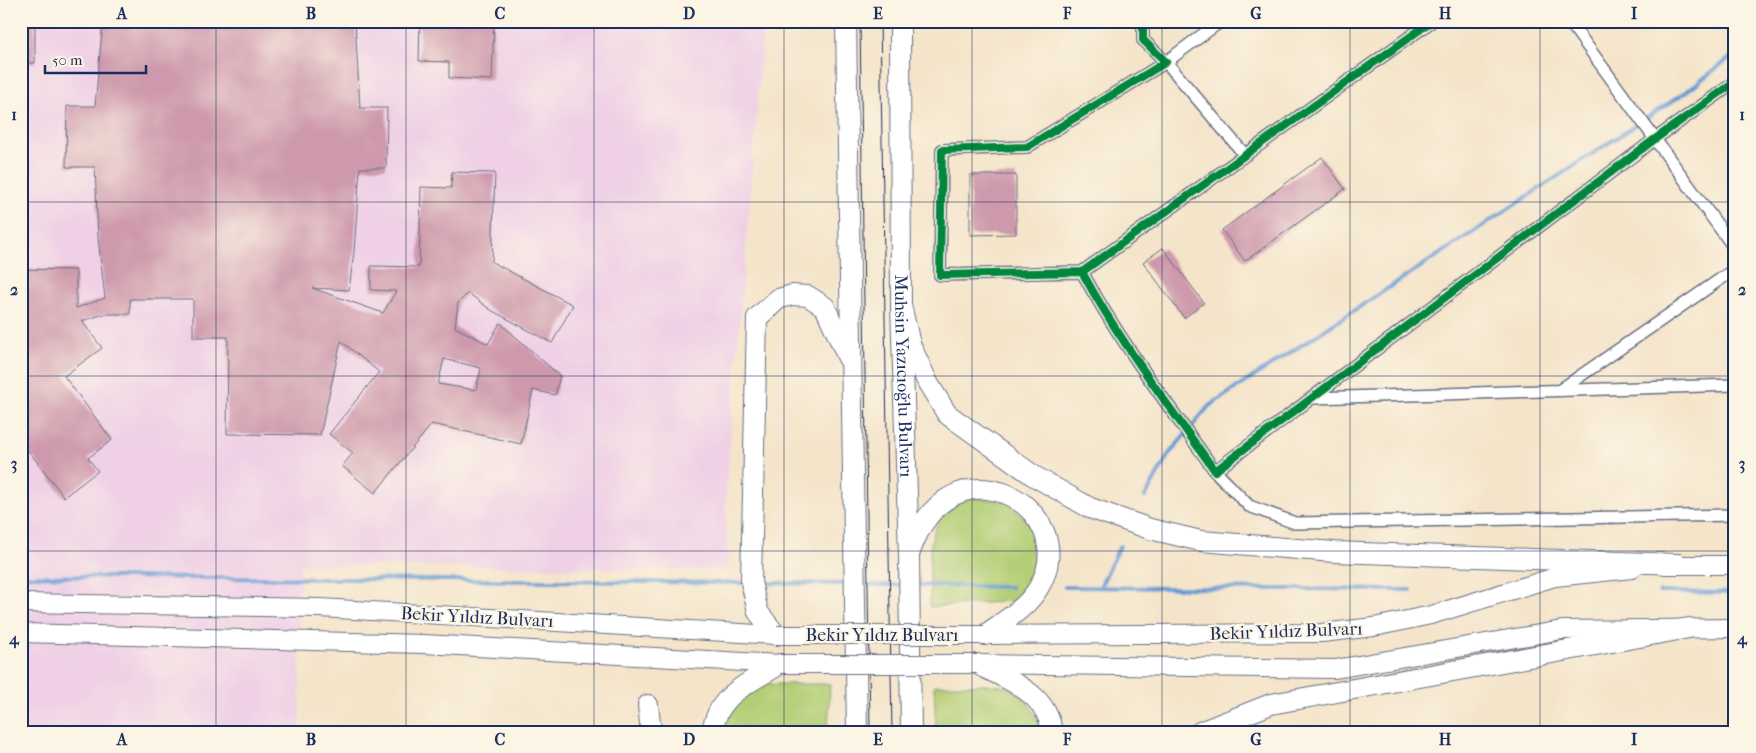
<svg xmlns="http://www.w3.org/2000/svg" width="1756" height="753" viewBox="0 0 1756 753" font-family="'IM FELL French Canon',serif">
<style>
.built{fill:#efd0e6}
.green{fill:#b2ce74;stroke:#667e69}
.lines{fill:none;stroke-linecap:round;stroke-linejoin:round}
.stream{stroke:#699cd4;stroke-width:4}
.building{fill:#ce99ac;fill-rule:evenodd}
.street-casing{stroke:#676e83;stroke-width:14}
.primary-casing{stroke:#676e83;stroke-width:20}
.highway-casing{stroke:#676e83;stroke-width:22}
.street{stroke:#fff;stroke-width:11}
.primary{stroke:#fff;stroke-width:18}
.highway{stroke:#fff;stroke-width:20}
.tram{stroke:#1b2f5e;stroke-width:1}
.primary-bridge-casing{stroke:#676e83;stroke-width:20;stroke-linecap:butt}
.primary-bridge{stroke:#fff;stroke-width:18}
.cycleway-casing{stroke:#fcf5e5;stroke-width:11}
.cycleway{stroke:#00873e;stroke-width:8}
.grid{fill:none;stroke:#1b2f5e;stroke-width:1;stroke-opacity:0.55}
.labels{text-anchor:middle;stroke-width:4.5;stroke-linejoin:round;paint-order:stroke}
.street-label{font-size:18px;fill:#1b2f5e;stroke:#fcf5e5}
.neatline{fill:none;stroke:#1b2f5e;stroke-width:2}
.grid-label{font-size:16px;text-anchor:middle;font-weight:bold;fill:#1b2f5e}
</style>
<rect width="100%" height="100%" fill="#fcf5e5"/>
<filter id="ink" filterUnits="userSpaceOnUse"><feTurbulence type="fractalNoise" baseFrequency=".02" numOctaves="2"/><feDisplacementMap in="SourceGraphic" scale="10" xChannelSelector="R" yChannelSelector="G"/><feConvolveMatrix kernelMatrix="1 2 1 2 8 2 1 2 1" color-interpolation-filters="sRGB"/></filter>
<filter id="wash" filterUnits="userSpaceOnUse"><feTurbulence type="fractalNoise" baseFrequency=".0096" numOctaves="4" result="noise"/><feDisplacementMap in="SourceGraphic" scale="20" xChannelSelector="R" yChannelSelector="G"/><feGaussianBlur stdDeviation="1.12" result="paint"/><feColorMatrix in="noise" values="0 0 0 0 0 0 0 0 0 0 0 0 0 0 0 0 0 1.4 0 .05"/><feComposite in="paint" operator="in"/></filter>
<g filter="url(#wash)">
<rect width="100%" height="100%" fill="#f4e4c9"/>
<!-- built -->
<path class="built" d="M21,21H764L725,504L729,570L300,565V732H21Z"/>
<!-- green -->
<path class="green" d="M966,497L1010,502L1036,533L1038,560L1028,586L1013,601L930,607C931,580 924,539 942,516C948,509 958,503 966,497Z
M768,684H830L828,732H721L724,715L758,686Z
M934,685C950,686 993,683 1006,687C1023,692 1039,715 1041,732H936Z"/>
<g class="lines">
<!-- stream -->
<path class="stream" d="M1145,497L1169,454L1209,406L1683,94L1735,54
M21,576L746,583
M758,583L849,584
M861,585H904
M916,585L1011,587
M1065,587L1411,590
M1100,587L1120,546
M1659,592L1735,593"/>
</g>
<g id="blocks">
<!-- building -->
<path class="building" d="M21,21H35V63H21Z
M103,21H355L360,108H387L386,168H360L354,252L349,290L312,288L383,313L396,291L371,290V266L419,267L421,187L451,188L452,172L495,173L492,262L573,305L552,343L491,310L468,293L458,303L455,327L488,344L500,323L560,376L555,395L533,390L521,444L432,424L375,493L342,466L353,453L329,434L379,372L341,341L320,435L227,434L228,337H193V299H130V314H104L82,321L102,348L64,376L112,440L88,458L98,471L64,497L21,441V269L76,270V308L105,298L98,237L95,167H66L67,106H95ZM444,359L481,368L476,390L438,384Z
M420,21H494L492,80L449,78V62L419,61Z
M1322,157L1345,189L1245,261L1222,230Z
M970,175H1016V234L970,235Z
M1163,248L1204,303L1184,318L1143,262Z"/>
</g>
</g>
<g filter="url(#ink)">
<use href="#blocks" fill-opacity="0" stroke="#676e83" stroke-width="1"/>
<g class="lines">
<defs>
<path id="street" d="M1143,21V40L1166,62L1027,147L942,150L940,275L1082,272L1432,21
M1221,21L1166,62L1245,155
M1569,21L1735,249
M1082,272C1120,342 1169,406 1215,471L1655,139L1735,82
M1560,390L1735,269
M1312,398L1735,385
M1215,471L1249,506L1295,523L1735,515"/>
<path id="primary" d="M1665,565H1735
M21,603L320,608L776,635
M21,633L424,644L780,664
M985,635L1322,633L1374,627L1431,615L1555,577L1632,569
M978,664L1335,669L1562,630L1735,628"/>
<g id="highway">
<path d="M846,21L857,732"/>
<path id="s1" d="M900,21L901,305L909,556L911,732"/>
<path d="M901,305L910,344L928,383L947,414L1034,476L1090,508L1150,529L1201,541L1334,552L1678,564"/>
<path d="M910,552C951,430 1085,509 1039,587C1027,608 1004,621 985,635"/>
<path d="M776,635L758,612L751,582L757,318L778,299L792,295L808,296L825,307L848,358"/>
<path d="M977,664C1008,680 1047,692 1052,732"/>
<path d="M648,705L651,732"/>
<path d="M712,732C718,693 750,683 780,664"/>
<path d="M1200,732L1271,704L1689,628"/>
</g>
</defs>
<!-- street casing -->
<use href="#street" class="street-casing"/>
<!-- primary casing -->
<use href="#primary" class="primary-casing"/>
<!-- highway casing -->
<use href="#highway" class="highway-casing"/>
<!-- street -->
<use href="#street" class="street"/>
<!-- primary -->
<use href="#primary" class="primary"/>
<!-- highway -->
<use href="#highway" class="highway"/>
<!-- tram -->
<path class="tram" d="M860,21L870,732
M880,21L892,732"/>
<defs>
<path id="primary-bridge" d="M776,635H985
M780,664H977"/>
</defs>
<!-- primary-bridge casing -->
<use href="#primary-bridge" class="primary-bridge-casing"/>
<!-- primary-bridge -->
<use href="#primary-bridge" class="primary-bridge"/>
<defs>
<path id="cycleway" d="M1143,21V40L1166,62L1027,147L942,150L940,275L1082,272L1432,21
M1082,272C1120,342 1169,406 1215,471L1655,139L1735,82"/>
</defs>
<!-- cycleway casing -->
<use href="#cycleway" class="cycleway-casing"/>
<!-- cycleway -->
<use href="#cycleway" class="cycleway"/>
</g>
</g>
<!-- grid -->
<path class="grid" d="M216,21V732M406,21V732M594,21V732M784,21V732M972,21V732M1162,21V732M1350,21V732M1540,21V732M21,202H1735M21,376H1735M21,551H1735"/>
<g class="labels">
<!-- street labels -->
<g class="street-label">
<text dy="6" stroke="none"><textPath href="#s1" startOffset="355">Muhsin Yazıcıoğlu Bulvarı</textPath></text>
<text transform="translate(477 617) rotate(3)" y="6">Bekir Yıldız Bulvarı</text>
<text transform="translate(1286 631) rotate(-2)" y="6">Bekir Yıldız Bulvarı</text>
<text x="882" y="641">Bekir Yıldız Bulvarı</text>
</g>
</g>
<!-- margin -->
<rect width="1756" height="753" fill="none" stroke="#fcf5e5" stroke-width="55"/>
<!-- scale -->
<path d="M45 65v8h101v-8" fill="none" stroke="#1b2f5e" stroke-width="2.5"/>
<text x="52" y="65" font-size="15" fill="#1b2f5e" stroke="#fcf5e5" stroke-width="4" paint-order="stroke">50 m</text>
<rect x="28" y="28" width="1700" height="698" class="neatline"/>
<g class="grid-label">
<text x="122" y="19">A</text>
<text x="311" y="19">B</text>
<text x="500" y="19">C</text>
<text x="689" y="19">D</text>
<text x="878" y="19">E</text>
<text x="1067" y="19">F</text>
<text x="1256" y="19">G</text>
<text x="1445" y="19">H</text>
<text x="1634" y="19">I</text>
<text x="14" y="120">1</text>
<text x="1742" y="120">1</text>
<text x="14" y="295">2</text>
<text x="1742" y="295">2</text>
<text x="14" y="469">3</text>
<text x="1742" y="469">3</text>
<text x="14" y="644">4</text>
<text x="1742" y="644">4</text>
<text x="122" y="745">A</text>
<text x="311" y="745">B</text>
<text x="500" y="745">C</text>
<text x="689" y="745">D</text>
<text x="878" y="745">E</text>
<text x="1067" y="745">F</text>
<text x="1256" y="745">G</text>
<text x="1445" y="745">H</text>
<text x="1634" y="745">I</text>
</g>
</svg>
